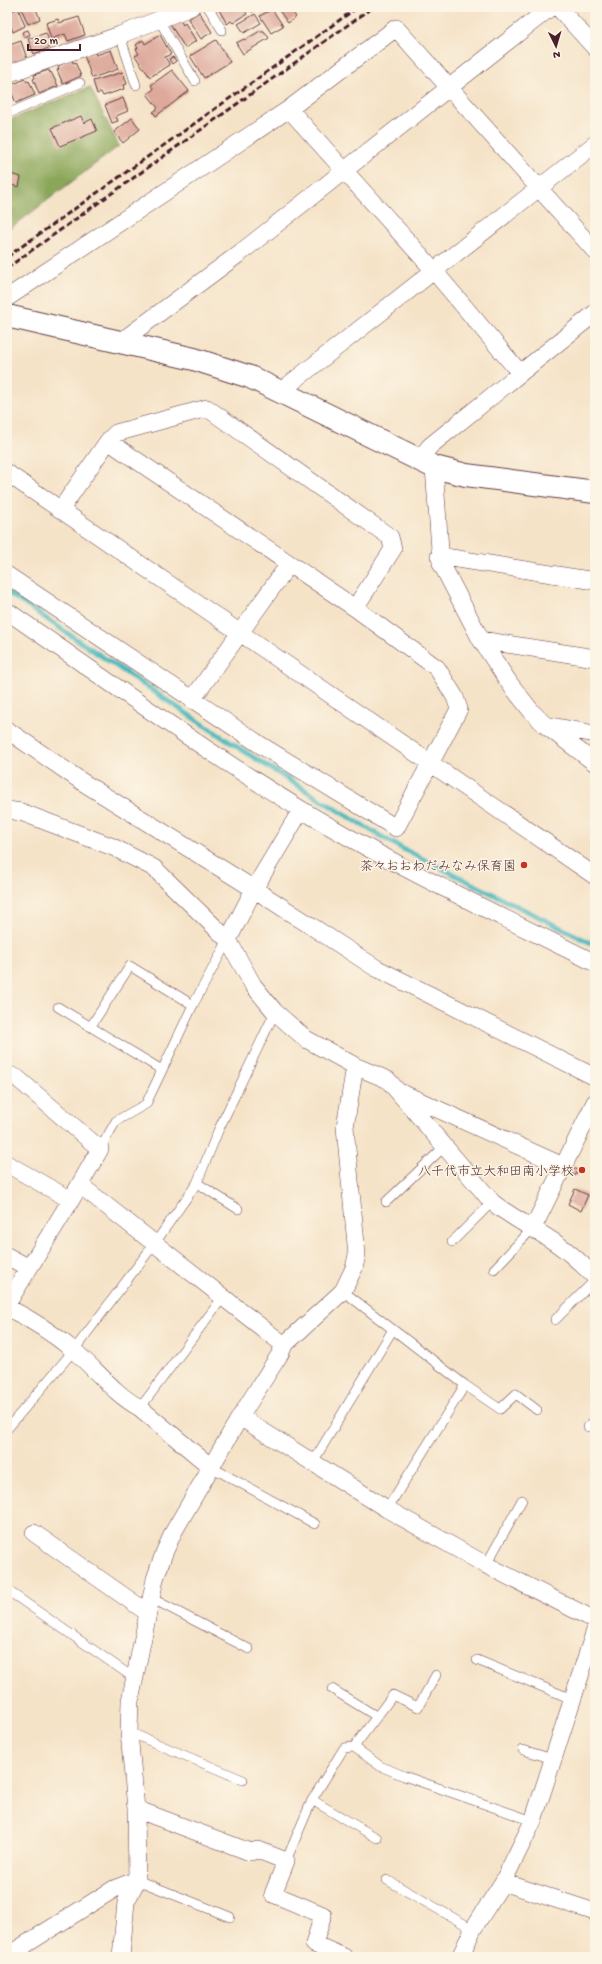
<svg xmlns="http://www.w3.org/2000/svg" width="602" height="1964" viewBox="0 0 602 1964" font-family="'Gochi Hand','Klee One',sans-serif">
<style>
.forest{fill:#8aa658;stroke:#6a6242}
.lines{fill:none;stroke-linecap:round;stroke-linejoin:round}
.stream{stroke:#49b8be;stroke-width:5}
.building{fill:#dda99b}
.service-casing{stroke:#643c43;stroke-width:10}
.minor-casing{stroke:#643c43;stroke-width:18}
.tertiary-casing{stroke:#643c43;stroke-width:24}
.service{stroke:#fff;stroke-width:9}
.minor{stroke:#fff;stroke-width:17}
.tertiary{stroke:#fff;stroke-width:22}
.rail{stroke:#4a1f2b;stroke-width:3;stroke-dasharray:6 3;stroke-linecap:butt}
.poi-dot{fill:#c8321e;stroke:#fcf5e5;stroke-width:1.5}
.labels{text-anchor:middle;stroke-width:3;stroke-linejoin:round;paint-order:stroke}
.poi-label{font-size:13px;fill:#4a1f2b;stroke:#fcf5e5;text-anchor:end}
</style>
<rect width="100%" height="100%" fill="#fcf5e5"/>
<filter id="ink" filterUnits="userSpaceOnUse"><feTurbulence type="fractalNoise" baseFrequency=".025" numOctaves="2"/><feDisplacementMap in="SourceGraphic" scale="8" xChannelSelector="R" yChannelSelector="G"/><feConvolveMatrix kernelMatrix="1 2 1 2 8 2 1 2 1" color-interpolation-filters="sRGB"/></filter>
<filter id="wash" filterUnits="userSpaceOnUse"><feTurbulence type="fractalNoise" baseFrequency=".012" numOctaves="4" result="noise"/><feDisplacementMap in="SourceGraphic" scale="16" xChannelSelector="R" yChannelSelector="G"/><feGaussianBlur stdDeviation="0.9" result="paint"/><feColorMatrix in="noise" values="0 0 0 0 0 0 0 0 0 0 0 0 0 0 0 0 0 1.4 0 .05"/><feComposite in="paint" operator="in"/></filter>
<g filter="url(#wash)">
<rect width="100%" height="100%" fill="#f5e3c8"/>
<!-- forest -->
<path class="forest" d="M90,87L119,146L7,231V138L9,137L7,133V121Z"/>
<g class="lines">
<!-- stream -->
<path class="stream" d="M7,592C137,680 266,770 403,849L595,945"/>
</g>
<g id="blocks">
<!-- building -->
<path class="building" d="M22,7H35L40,19L28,24L21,8Z
M223,7H243L247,14L233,23L231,21L227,24L219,10Z
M249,7H260L252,12Z
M281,7H293L295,9L292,11L296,17L288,23L278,9Z
M18,8L25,26L13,32L7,18V13Z
M272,9L283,26L271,33L260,16Z
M199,12L212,32L201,39L188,19Z
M255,14L261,23L244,33L238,24Z
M79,17L85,35L68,41L65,34L51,39L46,23L58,19L59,23Z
M179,18L183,25L185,23L196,41L185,48L170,24Z
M28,30L30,35L24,37L22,32Z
M260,31H264L269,38L243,54L236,43L244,39L245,40Z
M46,33L51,47L34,54L28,39Z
M160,35L171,54L165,57L170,65L150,77L135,56L139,54L136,49L138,48L136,45L143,40L145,44Z
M216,40L230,62L204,78L190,56Z
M21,41L27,59L7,66V46Z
M111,50L118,69L92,78L84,55L95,52L96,55Z
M173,57L176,61L172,64L169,59Z
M72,59L73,63L75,62L81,76L63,84L57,70L59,69L58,66Z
M49,70L50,73L51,72L58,86L39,94L33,79L35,78L34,75Z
M172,70L189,91L156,116L153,112L158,108L147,94L154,89L151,85Z
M123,72L127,84L123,85L124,89L103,96L101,92L97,94L93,81Z
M25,79L27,82L29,81L35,95L16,103L10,89L13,88L11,85Z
M123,98L128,111L116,116L118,121L112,123L105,105Z
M81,116L84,123L92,119L97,131L60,146L52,128Z
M132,118L140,129L123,143L114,132Z
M7,173L21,177L19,187L7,184Z
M574,1168L578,1170L575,1176L571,1173Z
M575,1189L588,1195L581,1211L568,1204Z"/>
</g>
</g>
<g filter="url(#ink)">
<use href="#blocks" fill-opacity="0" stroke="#643c43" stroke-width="1"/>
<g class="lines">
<defs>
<path id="service" d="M208,7L222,30
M159,20L195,81
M120,35L136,85
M7,114L80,83
M58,1007L162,1070
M91,1026L130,966L193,1005
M100,1149L116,1121L146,1104L193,1005L228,940
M197,1183L238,1209
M386,1202L444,1147
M452,1242L492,1202
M494,1269L533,1228
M343,1291L465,1385L500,1409L516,1394L537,1410
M555,1320L595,1280
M140,1408L223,1297
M588,1427L595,1420
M7,1429L74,1350L155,1243L197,1183L218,1131L275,1012
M313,1462L392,1331
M211,1467L315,1524
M387,1509L465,1385
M486,1565L522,1500
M7,1590L134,1678
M151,1598L249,1649
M477,1660L572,1699
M332,1689L376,1716
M129,1732L243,1780
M354,1747L380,1766L404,1776L533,1821
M523,1750L553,1759
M312,1800L377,1838
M286,1861L312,1800L344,1748L354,1747L393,1695L418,1707L436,1675
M137,1880L230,1917
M387,1880L473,1929
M20,1947L29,1957"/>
<path id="minor" d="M558,7L595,48
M7,74L120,35L191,7
M289,109L429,265L520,373
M7,298L289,109L396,28L595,251
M119,343L240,253L551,7
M281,391L595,144
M108,441L116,433L207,408L390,537L393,549L355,608
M419,460L430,446L595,313
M434,467L441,563L481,640L510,684L532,712L545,725L595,763
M7,473L595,876
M439,556L595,581
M7,575L262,746L396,828L459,709L455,697L437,668L355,608L108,441L61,509
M7,611C104,678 200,748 302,810C396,867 497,914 595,963
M481,640L595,658
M192,700L289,564
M546,725L595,734
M7,730L84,783L254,889L376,968L595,1077
M7,810L21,812L113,847L154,868L228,940L253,985L275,1012L306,1039L355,1066L388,1080L492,1202C513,1219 538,1230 560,1246C573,1255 584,1266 595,1277
M228,940L254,889L301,810
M7,1074L17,1078L100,1149L71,1200L7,1304
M402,1093L563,1166
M7,1164L71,1200
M80,1185L284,1345
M533,1228L595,1102
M7,1256L29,1268
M7,1307C30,1319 53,1333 73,1350C96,1369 114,1394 140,1408L211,1467
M240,1417L387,1509L486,1565L595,1620
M34,1533L148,1613
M136,1809L250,1852L258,1850L286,1861L273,1894L323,1915L314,1944L344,1957
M503,1882L595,1912
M7,1956L114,1889L137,1880
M121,1957L126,1902L137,1880L136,1809L129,1732L130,1701L155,1579L164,1553L174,1531L240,1417L280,1354L284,1345L343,1291L354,1268L357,1255L345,1127L355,1066
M460,1957L473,1929L503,1882L533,1821L595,1630"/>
<path id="tertiary" d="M7,316L194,359L250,377L434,467L466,475L595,492"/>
</defs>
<!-- service casing -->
<use href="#service" class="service-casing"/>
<!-- minor casing -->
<use href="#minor" class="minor-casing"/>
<!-- tertiary casing -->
<use href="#tertiary" class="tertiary-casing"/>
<!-- service -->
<use href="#service" class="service"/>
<!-- minor -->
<use href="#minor" class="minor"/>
<!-- tertiary -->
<use href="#tertiary" class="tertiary"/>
<!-- rail -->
<path class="rail" d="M7,257L358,7
M7,268L373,7"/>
</g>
</g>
<!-- markers -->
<g class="poi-dot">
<circle cx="524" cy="865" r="4"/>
<circle cx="582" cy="1170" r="4"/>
</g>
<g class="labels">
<!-- poi labels -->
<g class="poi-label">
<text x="516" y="870">茶々おおわだみなみ保育園</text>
<text x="574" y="1175">八千代市立大和田南小学校</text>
</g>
</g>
<!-- margin -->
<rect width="602" height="1964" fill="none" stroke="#fcf5e5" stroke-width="24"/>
<!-- north arrow -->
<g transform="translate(556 46) rotate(175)" stroke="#fcf5e5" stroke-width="3" paint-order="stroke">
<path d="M0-3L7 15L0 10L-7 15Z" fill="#4a1f2b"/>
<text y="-6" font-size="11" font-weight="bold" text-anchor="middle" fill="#4a1f2b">N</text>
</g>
<!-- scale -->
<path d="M28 44v6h52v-6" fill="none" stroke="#4a1f2b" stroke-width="2"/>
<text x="34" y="44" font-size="12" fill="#4a1f2b" stroke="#fcf5e5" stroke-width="3" paint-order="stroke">20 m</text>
</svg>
